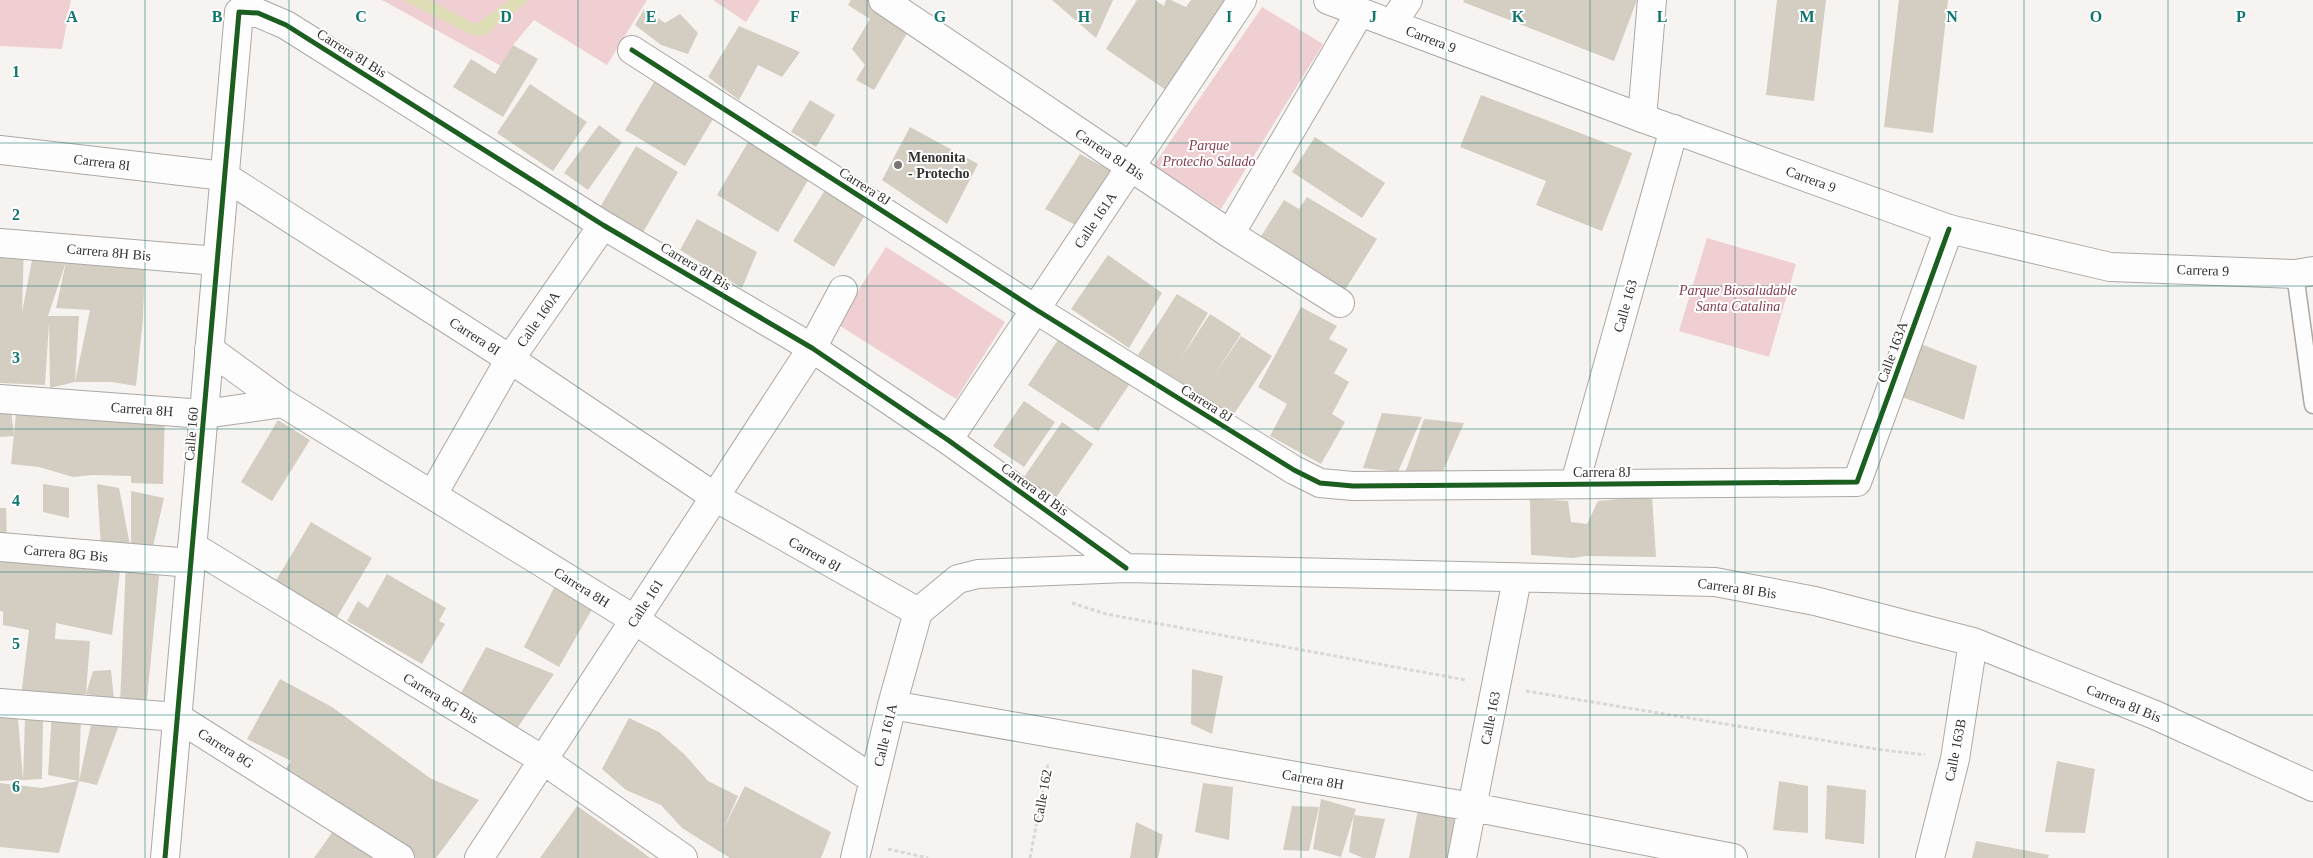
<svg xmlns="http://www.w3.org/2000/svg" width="2313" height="858" viewBox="0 0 2313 858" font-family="'Times New Roman',serif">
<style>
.green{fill:#f0cfd3}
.water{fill:#dedeb7}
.building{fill:#d4cdc2;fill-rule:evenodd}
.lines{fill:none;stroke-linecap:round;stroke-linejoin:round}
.lane-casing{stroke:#aba8a5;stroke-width:19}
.street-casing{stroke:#aba8a5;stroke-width:30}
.secondary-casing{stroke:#aba8a5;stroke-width:30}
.path{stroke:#d9d8d7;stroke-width:3;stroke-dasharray:4 2.5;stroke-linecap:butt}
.lane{stroke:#fefdfd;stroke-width:16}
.street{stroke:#fefdfd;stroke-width:28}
.secondary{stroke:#fefdfd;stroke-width:28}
.cycleway-casing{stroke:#fff;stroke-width:8}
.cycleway{stroke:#1b5e20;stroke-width:5}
.grid{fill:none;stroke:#0f766e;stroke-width:1;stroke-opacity:0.55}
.poi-dot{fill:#787573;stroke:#fff;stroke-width:2}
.labels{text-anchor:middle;stroke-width:4;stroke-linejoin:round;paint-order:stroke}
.street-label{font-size:14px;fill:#34312f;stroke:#fff}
.park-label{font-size:14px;font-style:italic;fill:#853c4c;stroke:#fff}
.poi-label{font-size:14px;font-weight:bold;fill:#34312f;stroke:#fff;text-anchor:start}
.grid-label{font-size:16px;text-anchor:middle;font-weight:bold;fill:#0f766e;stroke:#fff;stroke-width:4;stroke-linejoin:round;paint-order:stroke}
</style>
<rect width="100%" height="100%" fill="#f7f3f0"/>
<!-- green -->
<path class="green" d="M0,0H71L62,49L0,46Z
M382,0H647L607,65L534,20L513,45L503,67Z
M713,0H760L746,22Z
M1262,7L1323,44L1221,209L1154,165Z
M1707,238L1796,264L1769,357L1679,331Z
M886,247L1005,322L956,399L837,324Z"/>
<!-- water -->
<path class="water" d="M403,0H429L473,23H478L509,0H529L485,35L474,36Z"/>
<!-- building -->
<path class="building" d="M851,0H874L913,23L874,90L856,80L865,65L852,49L870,19L848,5Z
M1052,0H1113L1096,38Z
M1137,0H1155L1164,6L1166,0H1171L1186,7L1191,0H1224L1173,95L1106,49Z
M1464,0H1637L1614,61L1463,2Z
M1777,0H1826L1814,101L1766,95Z
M1899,0H1948L1933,133L1884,127Z
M644,9L665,23L680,14L698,33L688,54L661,45L635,25Z
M739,26L800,52L782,77L758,65L739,100L708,77Z
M513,45L538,59L503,117L453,87L471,59L495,74Z
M657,77L716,114L685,166L625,130Z
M530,84L587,122L553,171L497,133Z
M1481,95L1632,153L1602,231L1536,205L1546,181L1460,147Z
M810,100L835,115L816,147L791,132Z
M599,125L622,142L588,190L564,173Z
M910,127L978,164L947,224L882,180Z
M1315,137L1385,183L1362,218L1292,172Z
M750,139L811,175L778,232L717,195Z
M636,146L678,172L642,234L599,209Z
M1080,154L1113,172L1079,227L1045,209Z
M827,187L867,212L834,267L793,241Z
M1307,197L1377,239L1345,290L1260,238L1284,200L1299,209Z
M697,219L757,252L742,288L680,250Z
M0,244L24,246L22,312L34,250L145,261L143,318L136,386L112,382H75L50,388L49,323L45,385L0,383ZM66,262L56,308L90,310L75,382L79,316H48Z
M1108,255L1162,293L1129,348L1071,309Z
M1177,294L1208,313L1181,358L1210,314L1241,334L1213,377L1241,336L1272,356L1232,417L1201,395L1138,355Z
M1301,307L1337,326L1329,339L1348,349L1334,373L1349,382L1332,414L1345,422L1321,464L1270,436L1287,404L1258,387Z
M1063,332L1133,379L1098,431L1028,385Z
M1921,344L1977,366L1964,420L1902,397Z
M10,401L14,436L0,437V402Z
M1024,401L1055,422L1024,467L993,446Z
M17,403L165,412L163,484L131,483V476L93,475L73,477L39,467L11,464Z
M1382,413L1422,417L1398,472L1363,468Z
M1424,419L1464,423L1440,478L1405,473Z
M278,420L310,440L272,501L241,482Z
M1062,422L1093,444L1055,499L1024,477Z
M43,484L69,488V518L43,512Z
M97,484L119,488L131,550V491L164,498L152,551L131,553V550L101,548Z
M1652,496L1656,557L1586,556L1572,558L1531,555L1530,499L1568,501L1571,522L1587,524L1598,501Z
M0,508H6L7,541L0,540Z
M311,522L372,558L336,619L275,582Z
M0,556L121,563L112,635L56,623L55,639L90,641L86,694L52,699L21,697L29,630L3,625V611H0Z
M126,562L160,566L147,699L120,704Z
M387,574L446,608L439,621L445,624L422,664L347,621L358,601L368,608Z
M559,578L599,597L559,667L524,647Z
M486,647L554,674L516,730L461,693Z
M1192,669L1223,676L1212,734L1191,724Z
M111,670L114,699L86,694L93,671Z
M280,679L332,707L430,778L479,800L436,858H416L279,779L291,761L247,739Z
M52,711L81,715L79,781L48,775Z
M0,716L18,718L23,780L0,781Z
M25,717L43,721L42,779L23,780Z
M629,718L659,732L685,755L708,781L738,796L723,830L745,786L831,832L821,858H730L682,828L661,805L626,790L602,769Z
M91,724L119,725L97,785L79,781Z
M2057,761L2095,769L2085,833L2045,832Z
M79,781L59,853L0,847V783L42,788Z
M1779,781L1808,786V833L1773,830Z
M1203,783L1233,787L1229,840L1195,832Z
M1827,785L1866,790L1864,844L1825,839Z
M1321,799L1356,809L1354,815L1385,819L1375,858H1363L1349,852L1354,815L1341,857L1313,849Z
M577,806L637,848L650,858H540Z
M1292,806L1319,807L1309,851L1283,850Z
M1418,809L1458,817L1448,858H1409Z
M1136,822L1163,835L1158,858H1130Z
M336,827L383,858H314Z
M1976,841L2049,855L2048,858H1972Z"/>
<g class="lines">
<defs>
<path id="lane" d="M2295,274L2313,405"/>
<path id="street" d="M883,0L1230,234L1340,303
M1392,24L1408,0
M632,50L1035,309L1294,470L1320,483L1353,486L1857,482L1949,229
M1642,118L1652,0
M0,150L224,176L510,359L715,497L918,612
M1230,234L1360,12
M0,243L217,261
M209,349L283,403L635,620L874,780
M0,399L204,414L283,403
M948,440L1242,0
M1575,483L1674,129
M433,494L510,359L603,225
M192,546L543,760L683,858
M0,547L191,563
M918,612L958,579L978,574L1126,568L1715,582L1815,601L1973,642L2155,715L2313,787
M0,703L177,717L400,858
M892,705L1472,807L1733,858
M165,858L239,12L258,13L286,25L603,225L812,348L948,440L1126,568
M479,858L812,348L843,290
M855,858L892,705L918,612
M1462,858L1517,579
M1930,858L1955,759L1973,642"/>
<path id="secondary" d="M1328,0L1642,118L1949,229L2110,267L2295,274L2313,271"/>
</defs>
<!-- lane casing -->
<use href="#lane" class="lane-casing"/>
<!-- street casing -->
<use href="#street" class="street-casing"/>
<!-- secondary casing -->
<use href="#secondary" class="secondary-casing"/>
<!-- path -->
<path class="path" d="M1072,603L1106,614L1466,680
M1526,691L1876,749L1925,755
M888,849L928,858
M1030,858L1048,763"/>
<!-- lane -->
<use href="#lane" class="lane"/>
<!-- street -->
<use href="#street" class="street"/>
<!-- secondary -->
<use href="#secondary" class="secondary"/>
<defs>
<path id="cycleway" d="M632,50L1035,309L1294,470L1320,483L1353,486L1857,482L1949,229
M165,858L239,12L258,13L286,25L603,225L812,348L948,440L1126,568"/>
</defs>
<!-- cycleway casing -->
<use href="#cycleway" class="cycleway-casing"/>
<!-- cycleway -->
<use href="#cycleway" class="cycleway"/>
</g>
<!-- grid -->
<path class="grid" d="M145,0V858M289,0V858M434,0V858M578,0V858M723,0V858M867,0V858M1012,0V858M1156,0V858M1301,0V858M1446,0V858M1590,0V858M1735,0V858M1879,0V858M2024,0V858M2168,0V858M0,143H2313M0,286H2313M0,429H2313M0,572H2313M0,715H2313"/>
<!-- markers -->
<circle class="poi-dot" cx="898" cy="165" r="5"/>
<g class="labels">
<!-- street labels -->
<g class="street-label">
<text transform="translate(1431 39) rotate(21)" y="5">Carrera 9</text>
<text transform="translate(352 53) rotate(32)" y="5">Carrera 8I Bis</text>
<text transform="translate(1110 154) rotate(34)" y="5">Carrera 8J Bis</text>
<text transform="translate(102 162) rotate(7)" y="5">Carrera 8I</text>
<text transform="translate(1811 179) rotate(20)" y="5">Carrera 9</text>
<text transform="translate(865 186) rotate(33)" y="5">Carrera 8J</text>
<text transform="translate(1095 220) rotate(-56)" y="5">Calle 161A</text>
<text transform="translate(109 252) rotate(5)" y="5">Carrera 8H Bis</text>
<text transform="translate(696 266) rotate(31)" y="5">Carrera 8I Bis</text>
<text transform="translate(2203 270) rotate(2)" y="5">Carrera 9</text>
<text transform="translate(1625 306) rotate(-74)" y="5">Calle 163</text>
<text transform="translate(538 319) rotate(-55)" y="5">Calle 160A</text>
<text transform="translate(475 336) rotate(33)" y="5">Carrera 8I</text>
<text transform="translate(1892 352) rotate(-70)" y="5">Calle 163A</text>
<text transform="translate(1207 403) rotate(32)" y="5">Carrera 8J</text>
<text transform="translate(142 409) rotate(4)" y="5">Carrera 8H</text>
<text transform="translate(191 434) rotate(-85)" y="5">Calle 160</text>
<text x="1602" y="477">Carrera 8J</text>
<text transform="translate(1035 489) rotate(36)" y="5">Carrera 8I Bis</text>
<text transform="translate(66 553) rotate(5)" y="5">Carrera 8G Bis</text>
<text transform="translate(815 554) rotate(29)" y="5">Carrera 8I</text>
<text transform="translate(582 587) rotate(32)" y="5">Carrera 8H</text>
<text transform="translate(1737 588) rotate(8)" y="5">Carrera 8I Bis</text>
<text transform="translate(645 603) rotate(-57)" y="5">Calle 161</text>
<text transform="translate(441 698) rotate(31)" y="5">Carrera 8G Bis</text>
<text transform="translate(2124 703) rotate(22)" y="5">Carrera 8I Bis</text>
<text transform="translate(1490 718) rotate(-79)" y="5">Calle 163</text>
<text transform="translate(885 735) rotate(-77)" y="5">Calle 161A</text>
<text transform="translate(226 748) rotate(32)" y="5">Carrera 8G</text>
<text transform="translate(1955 750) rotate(-79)" y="5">Calle 163B</text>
<text transform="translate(1313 779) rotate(10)" y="5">Carrera 8H</text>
<text transform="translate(1042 796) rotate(-80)" y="5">Calle 162</text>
</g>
<!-- park labels -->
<g class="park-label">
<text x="1209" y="150">Parque<tspan x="1209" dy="16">Protecho Salado</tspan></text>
<text x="1738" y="295">Parque Biosaludable<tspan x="1738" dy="16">Santa Catalina</tspan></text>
</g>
<!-- poi labels -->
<g class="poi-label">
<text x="908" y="162">Menonita<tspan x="908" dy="16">- Protecho</tspan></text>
</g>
</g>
<g class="grid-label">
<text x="72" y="22">A</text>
<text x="217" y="22">B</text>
<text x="361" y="22">C</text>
<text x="506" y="22">D</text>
<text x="651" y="22">E</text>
<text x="795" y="22">F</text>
<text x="940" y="22">G</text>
<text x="1084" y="22">H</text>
<text x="1229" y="22">I</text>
<text x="1373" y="22">J</text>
<text x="1518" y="22">K</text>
<text x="1662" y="22">L</text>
<text x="1807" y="22">M</text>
<text x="1952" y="22">N</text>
<text x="2096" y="22">O</text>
<text x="2241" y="22">P</text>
<text x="16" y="77">1</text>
<text x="16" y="220">2</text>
<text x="16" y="363">3</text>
<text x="16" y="506">4</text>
<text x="16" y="649">5</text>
<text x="16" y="792">6</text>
</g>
</svg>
